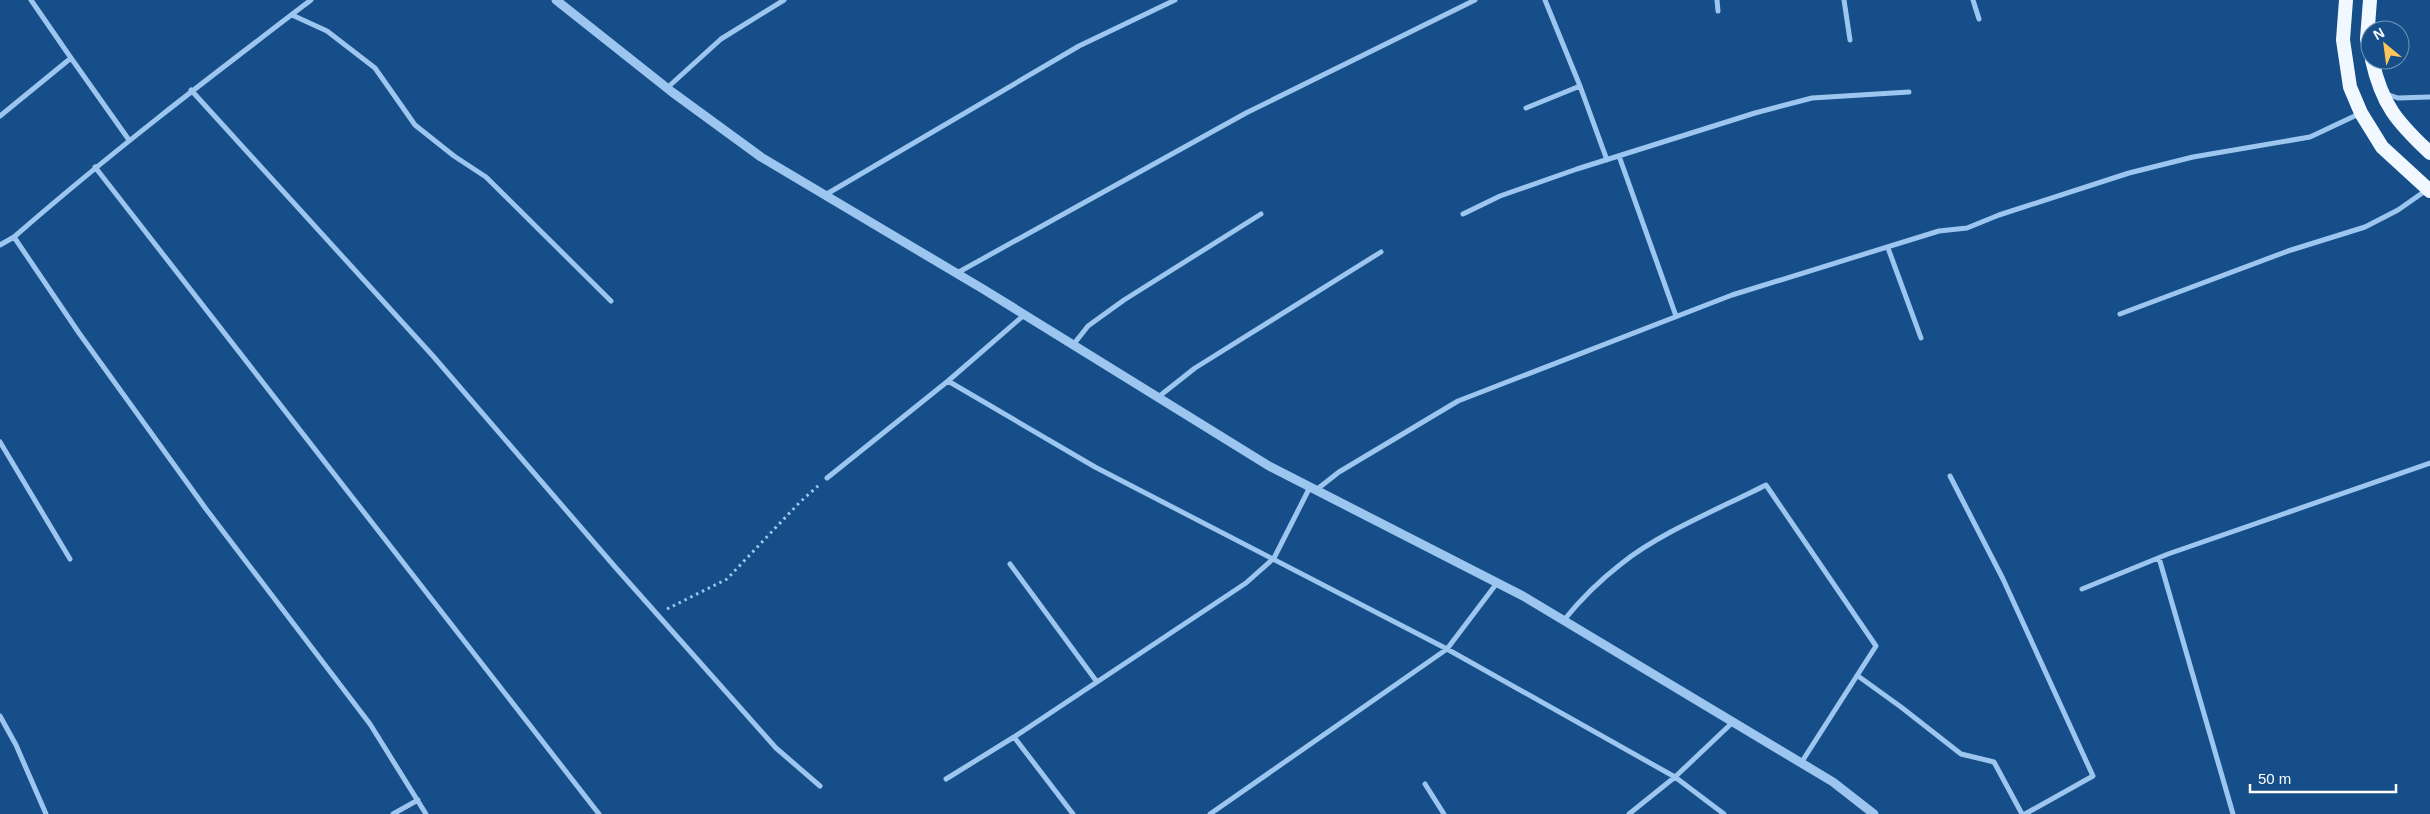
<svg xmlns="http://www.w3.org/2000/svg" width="2430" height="814" viewBox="0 0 2430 814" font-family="Arial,sans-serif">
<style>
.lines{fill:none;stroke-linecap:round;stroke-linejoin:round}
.path{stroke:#9cc6ef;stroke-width:3;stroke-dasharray:2.5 4;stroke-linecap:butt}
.minor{stroke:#9cc6ef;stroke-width:5}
.tertiary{stroke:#9cc6ef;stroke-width:9}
.trunk{stroke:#f1f8ff;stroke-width:14}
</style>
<rect width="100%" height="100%" fill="#154e88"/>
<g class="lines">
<!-- path -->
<path class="path" d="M667,609L727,579L799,503L819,485"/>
<!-- minor -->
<path class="minor" d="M31,0L71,58
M1545,0L1580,86L1607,160
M1717,0L1718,11
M1844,0L1850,40
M1973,0L1979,19
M292,15L327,31L375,68L415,125L454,156L486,177L611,301
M667,88L721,39L784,0
M191,90L433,356L616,568L776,748L820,786
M2386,94L2398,98L2430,97
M1526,108L1580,86
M0,116L71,58L129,140
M1619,156L1676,316
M95,167L599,814
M825,195L1079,46L1175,0
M1463,214L1500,196L1577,169L1755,113L1812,98L1909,92
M14,237L79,333L206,509L370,724L426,814
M0,245L14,237C110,153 210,77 311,0
M1888,248L1921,338
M957,273L1246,113L1475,0
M2120,314L2288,251L2365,227L2398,210L2428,189
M1073,345L1088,326L1124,300L1261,214
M948,381L1095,467L1447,649L1675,777L1724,814
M1157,398L1195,368L1381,252
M0,442L70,559
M1950,476L2003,579L2093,776L2025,814
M827,478L948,381L1024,315
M1316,490L1339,472L1458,401L1732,295L1939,231L1967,228L1999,215L2129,173L2193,157L2310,137L2361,113
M2159,558L2233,814
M1010,564L1097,682
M2082,589L2168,554L2430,463
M1564,620C1581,599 1599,581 1621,564C1659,533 1721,508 1766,485L1876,646L1801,763
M1858,676L1901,707L1961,754L1994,762L2022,814
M0,716L16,745L46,814
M1014,737L1073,814
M946,779L1014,737L1246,583L1274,558L1310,487
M1425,784L1444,814
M393,814L418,800
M1210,814L1447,649L1497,583
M1629,814L1675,777L1733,722"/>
<!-- tertiary -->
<path class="tertiary" d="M556,0L672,92L761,157L983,289L1269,466L1523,596L1833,782L1874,814"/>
<!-- trunk -->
<path class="trunk" d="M2346,0L2343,40L2350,87L2361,113L2382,147L2430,191
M2370,52L2367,39L2370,0
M2372,60C2382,105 2397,122 2430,153"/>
</g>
<!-- north arrow -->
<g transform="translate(2385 45) rotate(331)"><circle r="24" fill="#154e88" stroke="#7395b8"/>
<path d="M0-4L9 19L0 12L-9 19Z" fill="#ffc559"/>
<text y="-8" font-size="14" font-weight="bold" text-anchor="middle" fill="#ffffff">N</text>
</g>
<!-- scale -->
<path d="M2250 784v8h146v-8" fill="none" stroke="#ffffff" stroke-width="2.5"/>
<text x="2258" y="784" font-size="15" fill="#ffffff" stroke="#154e88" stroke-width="4" paint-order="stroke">50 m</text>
</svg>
